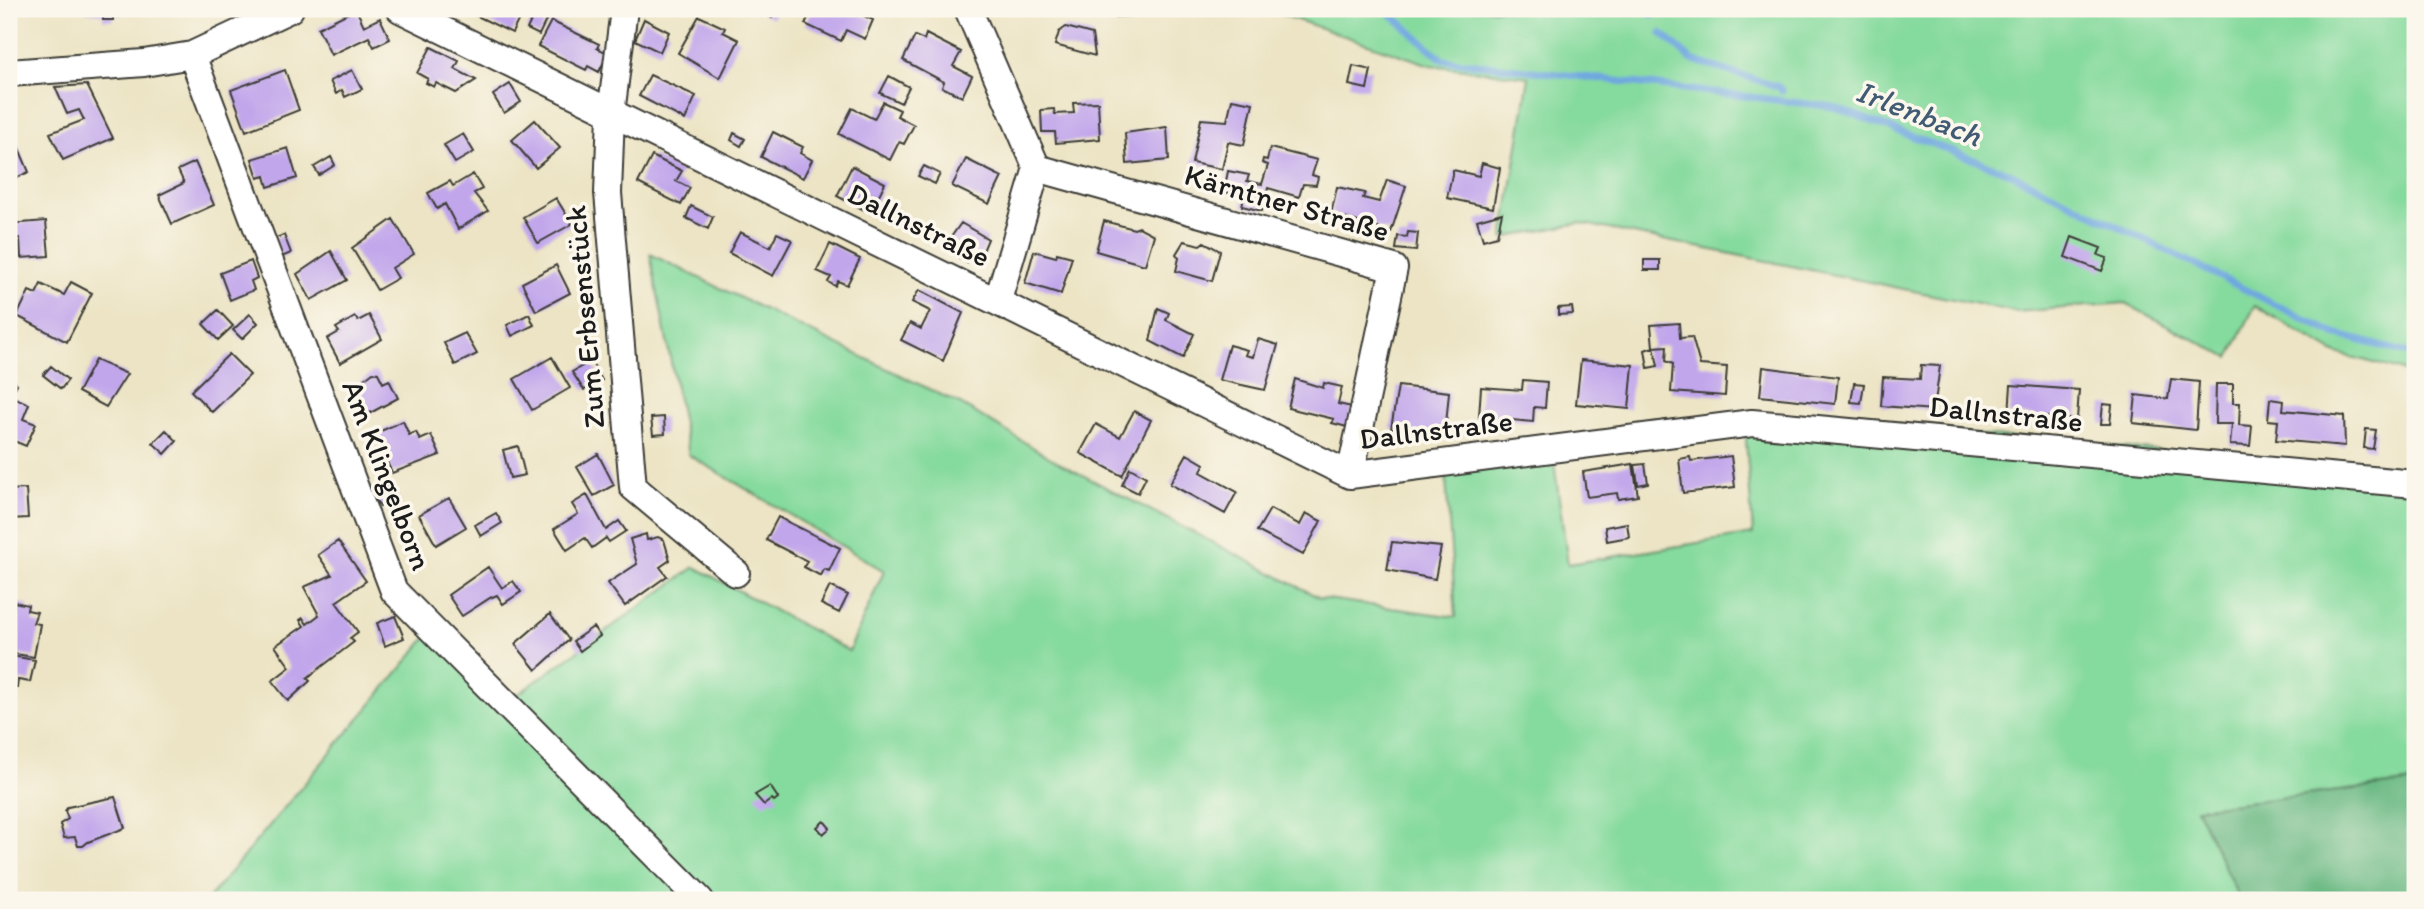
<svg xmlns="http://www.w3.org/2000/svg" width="2424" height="909" viewBox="0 0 2424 909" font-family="Itim,sans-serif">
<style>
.green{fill:#85da9d;stroke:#507b5c;stroke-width:2}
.forest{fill:#6cba84;stroke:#446b50;stroke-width:2}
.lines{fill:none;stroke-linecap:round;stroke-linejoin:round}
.stream{stroke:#6fa8df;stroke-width:7}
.building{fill:#c1a6eb}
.minor-casing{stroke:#3b3a35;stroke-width:30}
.minor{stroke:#fff;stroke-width:26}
.labels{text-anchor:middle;stroke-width:7;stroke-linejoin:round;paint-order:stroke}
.street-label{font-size:30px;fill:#1c1c1c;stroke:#fbf7ec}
.water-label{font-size:32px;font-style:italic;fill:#415b74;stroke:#fbf7ec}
</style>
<rect width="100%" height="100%" fill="#fbf7ec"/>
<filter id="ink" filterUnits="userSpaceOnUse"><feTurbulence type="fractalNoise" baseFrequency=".0143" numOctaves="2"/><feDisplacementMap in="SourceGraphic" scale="14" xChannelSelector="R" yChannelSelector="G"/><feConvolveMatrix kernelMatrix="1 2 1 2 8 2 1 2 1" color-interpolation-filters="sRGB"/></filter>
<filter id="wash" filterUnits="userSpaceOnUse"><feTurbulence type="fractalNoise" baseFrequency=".00686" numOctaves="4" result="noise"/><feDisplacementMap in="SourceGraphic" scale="28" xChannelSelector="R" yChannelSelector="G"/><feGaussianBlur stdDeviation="1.57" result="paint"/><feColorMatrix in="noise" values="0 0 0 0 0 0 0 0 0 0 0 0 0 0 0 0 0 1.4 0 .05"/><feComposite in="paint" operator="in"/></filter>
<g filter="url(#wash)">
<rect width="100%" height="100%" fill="#ece4c4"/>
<!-- green -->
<path class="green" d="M1265,9H2415V374L2333,352L2255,306L2229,358L2125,303L2016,312L1580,223L1503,238L1529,77L1430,65Z
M650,254L962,405L1061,464L1320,598L1456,617L1444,452L1551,440L1568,564L1753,534L1744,414L2415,473V782L2197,808L2240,900H207L439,623L514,697L695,567L849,651L884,571L689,455Z"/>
<!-- forest -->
<path class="forest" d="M2415,782V900H2240L2196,808Z"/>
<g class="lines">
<!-- stream -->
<path class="stream" d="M1385,9L1443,60L1834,107L2012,174L2335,334L2415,355
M1650,9L1652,15
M1661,33L1692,60L1779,87L1782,91"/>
</g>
<g id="blocks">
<!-- building -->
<path class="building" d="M86,9H122V15L113,14V20H103V14L86,12Z
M356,9L364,26L380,18L390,39L374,47L369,37L331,55L318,28Z
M476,9H524L512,33L473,14Z
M754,9H777L772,18Z
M812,9H849L873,20L865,39L846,30L841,41L805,24Z
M1115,9H1135V16L1115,17Z
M536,10L548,16L539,35L527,29Z
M699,16L725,28L723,32L739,40L720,78L678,53Z
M644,19L669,32L660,52L635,40Z
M551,21L599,44L597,48L608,53L599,72L588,66L586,70L538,46Z
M1066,27L1092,34L1095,56L1055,45L1059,32Z
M926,34L961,52L953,66L972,76L962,97L942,87L944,82L903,60L915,36L924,40Z
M431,47L459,61L455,69L476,80L456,93L436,83L434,87L426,83L428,79L417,73Z
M1353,66L1371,70L1367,89L1349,85Z
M285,70L299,110L246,131L231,90Z
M352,70L362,89L345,97L342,90L336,94L330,81Z
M650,75L696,96L685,120L639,96Z
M889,76L909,87L901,103L880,93Z
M510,84L521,102L504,113L493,95Z
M87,85L113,138L63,160L50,133L84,120L79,110L67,114L55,87Z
M1232,99L1253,103L1244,145L1228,142L1222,169L1192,163L1201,119L1227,121Z
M883,102L900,110L897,116L914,125L904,144L899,142L890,160L839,134L852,108L874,119Z
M1098,102L1100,139L1056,143L1055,132H1042L1041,110L1054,109L1055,114L1074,113L1073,103Z
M535,120L560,148L536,168L512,140Z
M1167,127L1169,160L1127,164L1125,133Z
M773,132L803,147L800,153L812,160L803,178L761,157Z
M734,133L745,139L741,146L731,140Z
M463,134L474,152L455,163L444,145Z
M18,146L29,172L9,181V150Z
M288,148L297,178L268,187L265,176L258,178L252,159Z
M1270,148L1317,160L1312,175L1318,177L1316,185L1303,184L1299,197L1268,188L1262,211L1242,206L1244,196L1224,192L1228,171L1249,175L1247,181L1262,184L1268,165L1262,163L1263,159L1267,160Z
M652,156L682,171L676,181L690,188L681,205L638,183Z
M331,157L335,165L319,175L314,167Z
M966,159L1002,177L989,204L952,186Z
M195,162L214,205L172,224L159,195L184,183L178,170Z
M1482,163L1500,168L1493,208L1447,198L1453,170L1479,176Z
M852,166L885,183L870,213L837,196Z
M924,166L940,174L935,184L918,176Z
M473,174L482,189L474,193L488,211L458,229L445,204L437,209L428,193L450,181L453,186Z
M1387,180L1406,186L1391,232L1331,214L1337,187L1365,193L1363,198L1379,202Z
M556,198L572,224L538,243L523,217Z
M691,206L713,217L708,229L686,218Z
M1502,213L1497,236L1483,240L1477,220Z
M393,219L414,254L392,268L398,278L377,290L352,248Z
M46,221L49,256L21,258L20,238L9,239V224Z
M1104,221L1134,229L1139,227L1154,235L1145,265L1096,251Z
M961,223L988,239L978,263L969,258L967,263L944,247Z
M740,232L770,247L777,233L792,240L773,276L729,253Z
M1408,232L1418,233L1416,251L1396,249L1398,236L1407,237Z
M284,235L291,253L282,257L275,238Z
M2072,237L2101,248L2098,255L2107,258L2102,271L2065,257Z
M1184,241L1200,245L1204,242L1220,251L1212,281L1176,271L1179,258L1176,254Z
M830,244L860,259L847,285L838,281L835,286L828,282L831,277L817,271Z
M331,251L347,280L311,300L297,274Z
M1034,251L1056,257L1057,253L1072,257L1061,294L1025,283Z
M1644,260H1660V270H1644Z
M251,261L257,278L251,281L254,290L230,300L220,273Z
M556,265L570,293L536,311L522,283Z
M71,282L92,293L67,342L17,316L29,291L36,294L41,284L64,295Z
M919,290L963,313L943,361L901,340L910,323L921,329L930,311L912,302Z
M1572,307L1573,314L1558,315V308Z
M1158,308L1169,313L1166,320L1194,334L1183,358L1150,341Z
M218,310L233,326L218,340L203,324Z
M250,314L258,323L242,339L233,330Z
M529,314L534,325L512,336L507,325Z
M369,315L382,339L340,363L327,339L339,332L336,328L355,317L358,321Z
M1679,323L1680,338L1692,337L1700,365L1727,367L1725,396L1671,392L1673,364L1666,361L1667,346L1654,347L1658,366L1648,368L1645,350L1653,347L1651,325Z
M465,333L477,354L455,365L444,343Z
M1258,339L1278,345L1265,390L1219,380L1229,345L1247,350L1245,355L1253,357Z
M229,354L250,375L212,412L191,391Z
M552,357L570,388L532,410L514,379Z
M95,360L127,374L106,407L78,392Z
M1581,360L1633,365L1629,409L1576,404Z
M591,361L602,380L584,390L572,372Z
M1921,365L1940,366L1934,410L1881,406L1883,377L1920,379Z
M51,366L68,380L61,389L43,375Z
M1763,367L1838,377L1835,404L1760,396Z
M373,372L378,373L383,383L389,380L398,398L361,418L352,399L361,394L356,385Z
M1295,379L1323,388L1324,383L1342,387L1338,404L1352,407L1347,427L1332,423L1334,419L1288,408Z
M2171,379L2199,382L2196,430L2133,423L2136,395L2168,399Z
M9,380L17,384L11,396L29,404L23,419L36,424L26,446L9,439Z
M1523,380L1547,382L1545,408L1534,407L1533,422L1479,417L1481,387L1522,390Z
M1854,383L1864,384L1861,403L1851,402Z
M2216,384H2233V403H2240L2239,425L2252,426L2250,446L2230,445L2232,424H2215Z
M2011,385L2079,390L2077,420L2009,414Z
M1398,386L1449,392L1445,435L1391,429Z
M2270,399L2284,401L2283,410L2344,416L2345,446L2276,440L2278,421L2268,420Z
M2103,404L2112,405L2110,424H2101Z
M1134,411L1151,420L1122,476L1080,453L1096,424L1120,437Z
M664,417L665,434L653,435L651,418Z
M403,421L409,435L416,432L420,440L431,435L440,455L392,473L374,434Z
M2366,429L2376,430L2373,449L2364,448Z
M166,430L177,441L165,454L153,443Z
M518,446L525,475L510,478L503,450Z
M598,454L614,485L594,496L577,467Z
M1187,454L1204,464L1201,472L1237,492L1225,514L1170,484Z
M1731,456L1735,487L1683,493L1679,459L1690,457L1691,461Z
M1633,464L1638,496L1618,499L1617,493L1587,497L1583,472Z
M1645,464L1648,483L1638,485L1635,465Z
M1130,468L1146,477L1138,493L1122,485Z
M387,479L398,497L380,507L370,490Z
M26,489L28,518L9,519V490Z
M587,495L606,530L619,521L626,531L609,542L606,538L592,548L585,538L567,550L554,529L578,514L572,504Z
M449,498L466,527L436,545L419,515Z
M1270,509L1300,525L1306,513L1321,521L1303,555L1257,531Z
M496,513L502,523L481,536L475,525Z
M778,517L840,548L829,571L824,569L821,576L804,567L807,561L766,540Z
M1627,523L1629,537L1607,541L1605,527Z
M646,534L647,540L658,537L664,540L670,560L660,567L667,576L625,606L608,583L637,564L630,539Z
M338,541L366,581L336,602L358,632L350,638L354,642L307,678L310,681L288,701L272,681L290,667L275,646L304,626L300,620L303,618L307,624L319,615L304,587L332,575L318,555Z
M1392,542L1441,547L1435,579L1387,570Z
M488,567L502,588L513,581L521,592L503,604L497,595L490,598L462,616L448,595Z
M830,586L848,595L839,613L821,604Z
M14,602L28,605L27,610L37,612L33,623L40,624L34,657L9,653Z
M550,614L569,640L536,670L515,644Z
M395,616L404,638L385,646L377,623Z
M593,627L600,636L580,651L573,641Z
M11,656L35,660L30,682L18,680L17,688L9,687Z
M770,786L778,798L774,801L772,799L764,805L755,795Z
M115,797L125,828L88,842L83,846H78L75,837L64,838L60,824L68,819L65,811L68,807Z
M824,821L830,828L823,834L817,827Z"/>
</g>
</g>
<g filter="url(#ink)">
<use href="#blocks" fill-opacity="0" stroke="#3b3a35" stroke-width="2"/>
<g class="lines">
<defs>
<path id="minor" d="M400,9L1350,475L1752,423L2415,484
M624,9L611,114L608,193L633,487L736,573
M968,9L1037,168L998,300
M192,55L394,591L700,900
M9,73L144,63L192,55L290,9
M1037,168L1394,268L1350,475"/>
</defs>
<!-- minor casing -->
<use href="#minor" class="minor-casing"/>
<!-- minor -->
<use href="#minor" class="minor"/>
</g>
</g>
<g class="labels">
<!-- street labels -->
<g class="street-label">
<text transform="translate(1287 203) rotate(16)" y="10">Kärntner Straße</text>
<text transform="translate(919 225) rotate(26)" y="10">Dallnstraße</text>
<text transform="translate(585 317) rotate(-95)" y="10">Zum Erbsenstück</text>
<text transform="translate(2006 414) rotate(6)" y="10">Dallnstraße</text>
<text transform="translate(1436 430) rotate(-7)" y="10">Dallnstraße</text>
<text transform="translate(387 475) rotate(69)" y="10">Am Klingelborn</text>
</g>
<!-- water labels -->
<g class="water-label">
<text transform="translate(1919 113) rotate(21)" y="11">Irlenbach</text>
</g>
</g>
<!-- margin -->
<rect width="2424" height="909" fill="none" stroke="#fbf7ec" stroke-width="35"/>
</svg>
